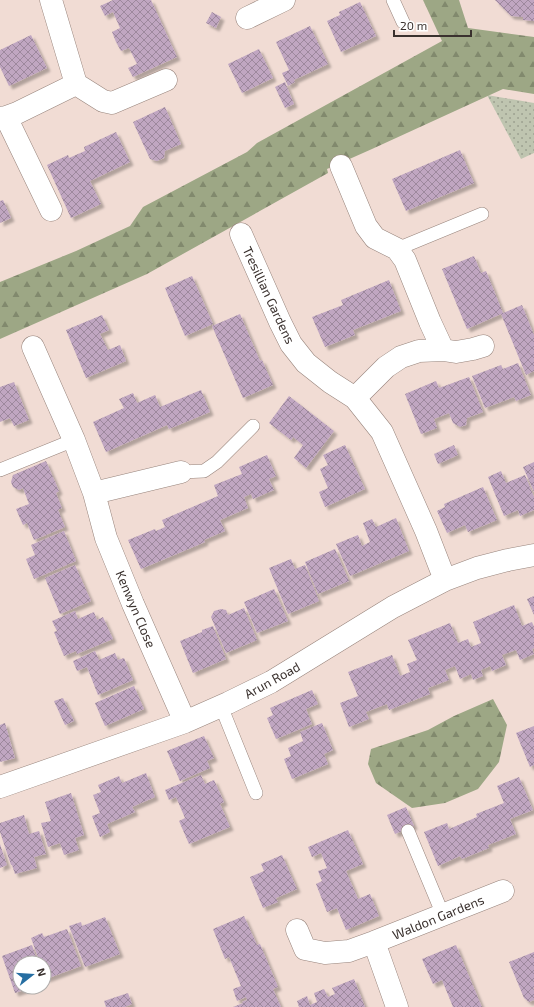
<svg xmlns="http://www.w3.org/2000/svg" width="534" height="1007" viewBox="0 0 534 1007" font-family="'Exo 2',sans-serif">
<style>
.grass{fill:url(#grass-dots)}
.forest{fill:url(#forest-firs)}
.building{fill:url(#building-cross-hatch);filter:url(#shadow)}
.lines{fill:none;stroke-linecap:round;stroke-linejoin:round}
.lane-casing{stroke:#97847c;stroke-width:14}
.street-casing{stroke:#97847c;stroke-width:23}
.lane{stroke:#fff;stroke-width:13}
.street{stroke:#fff;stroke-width:22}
.labels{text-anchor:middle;stroke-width:4;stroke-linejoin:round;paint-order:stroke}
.street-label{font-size:13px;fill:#3a312e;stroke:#fff}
</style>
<defs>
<pattern id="grass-dots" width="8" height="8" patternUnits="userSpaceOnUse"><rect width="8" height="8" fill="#bfc5b0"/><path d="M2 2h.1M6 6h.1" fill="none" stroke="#9ca190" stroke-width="1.8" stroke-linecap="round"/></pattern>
<pattern id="forest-firs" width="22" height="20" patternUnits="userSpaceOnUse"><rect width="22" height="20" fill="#9da785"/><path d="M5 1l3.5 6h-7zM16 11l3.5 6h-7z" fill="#81896d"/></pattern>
<pattern id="building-cross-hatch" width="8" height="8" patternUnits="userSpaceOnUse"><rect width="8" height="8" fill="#c0a6c1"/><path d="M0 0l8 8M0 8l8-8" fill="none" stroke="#9d889d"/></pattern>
<filter id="shadow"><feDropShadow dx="3.5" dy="3.5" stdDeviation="1" flood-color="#0004"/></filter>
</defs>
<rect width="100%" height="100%" fill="#f1dcd4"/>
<!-- grass -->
<path class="grass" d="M487,95L534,103V153L521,159Z"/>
<!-- forest -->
<path class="forest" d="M423,0H459L468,28L534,37V94L503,89L372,149L327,169L328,173L147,274L0,339V282L76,251L130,226L143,207L247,152L257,143L442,41Z
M493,699L507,725L499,762L478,789L445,803L412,808L376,783L368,764L371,749L428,730L454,716Z"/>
<!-- building -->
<path class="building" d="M113,0H151L177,57L133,77L128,68L137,64L129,48L121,51L116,42L112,32L120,28L113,12L105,16L100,6Z
M495,0H534V21L523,20V17L511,16Z
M360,2L376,36L341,52L327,21L340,15L339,12Z
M212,12L221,17L216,28L206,23Z
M310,26L328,64L294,80L295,82L288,86L282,73L289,70L276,42Z
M31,35L47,68L9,86L0,67V50Z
M259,49L273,78L242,93L228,64Z
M285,82L294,104L285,108L275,87Z
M165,107L181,144L165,151L164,158L157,161L150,159L133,122Z
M116,132L130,162L90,181L101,204L71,218L47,165L68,155L69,158L78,154L85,151L84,147Z
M460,150L474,183L406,211L392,179Z
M3,200L11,218L0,223V201Z
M474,256L481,273L486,271L503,313L522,305L534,335V371L526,375L501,314L467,329L442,269Z
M192,276L213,324L185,336L165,288Z
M389,280L401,311L353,330L355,335L325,347L312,317L343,305L341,300Z
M240,314L260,361L262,360L273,385L243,398L212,326Z
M102,315L109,330L100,334L108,350L120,345L126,361L86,378L66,330Z
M518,363L531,395L516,401L514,397L485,408L472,376L501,365L503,369Z
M469,377L483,412L467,418L466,425L460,427L453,423L449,413L434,419L437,428L421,434L405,394L436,381L439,388Z
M14,382L29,420L14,426L10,418L0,422V387Z
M201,390L210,412L169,429L167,425L106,452L93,422L124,408L119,399L133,393L137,403L155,395L160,407Z
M289,396L334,431L306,468L294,458L303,445L293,437L291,440L269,423Z
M345,445L365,489L325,507L319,492L328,488L320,469L328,465L323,455Z
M454,445L458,455L438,464L434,454Z
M267,455L276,476L269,479L274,490L253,499L251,494L244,497L248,508L220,520L225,531L204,540L205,542L141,569L128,540L155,529L156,531L165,527L162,520L218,496L214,485L242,474L239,467Z
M46,461L59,491L56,493L62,508L58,510L65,527L34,540L27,523L23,525L16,509L29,504L23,488L19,490L13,487L11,482L13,475Z
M534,462V492L523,467Z
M501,471L506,483L525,475L534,497V510L520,516L518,510L504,516L488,477Z
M483,487L497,520L468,532L465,525L447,533L437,511L445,507L444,504Z
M396,518L409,551L350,576L336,544L358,535L362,546L370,542L363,523L372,519L376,527Z
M64,531L76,561L34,579L26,559L35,555L31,545Z
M335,549L349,581L318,594L305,562Z
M291,559L295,569L305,565L319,601L288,614L269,568Z
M75,565L91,601L60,614L45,578Z
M274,589L288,621L257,633L244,602Z
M534,596V615L527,599Z
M514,605L522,626L532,622L534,627V648L532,649L534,654L520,660L516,650L502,655L506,665L492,671L490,666L481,670L483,676L473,680L471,674L460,679L455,666L445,670L449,680L428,688L430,694L389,710L387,704L366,712L369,719L349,727L340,703L358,696L348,672L392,655L400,676L410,672L407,664L417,660L408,640L450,623L458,643L468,639L471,647L481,643L473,622Z
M244,608L257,640L226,653L211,617L214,611L221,609L226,610L228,615Z
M75,611L78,619L94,612L97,620L103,617L113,639L77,654L76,651L64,656L54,632L57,631L52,621Z
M213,626L226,659L193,673L180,641L202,632V630Z
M95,651L99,660L115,653L118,660L124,658L133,680L98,695L87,667L77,671L73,661Z
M134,686L144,709L105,726L95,703Z
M312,690L318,704L306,709L312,724L276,739L267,718L273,715L270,708Z
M63,698L74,721L65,725L54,701Z
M5,723L15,758L0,762V725Z
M322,723L333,750L324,754L328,764L292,779L284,759L291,756L288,748L303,741L300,732Z
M534,726V765L530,767L516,733Z
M204,736L214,758L207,761L210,768L180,781L167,751Z
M146,773L155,797L132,807L135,812L107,824L110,832L100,837L92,816L100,813L93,795L101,792L98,785L119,776L122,783Z
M201,775L205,784L214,780L224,802L220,804L230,827L189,844L179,821L185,818L176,797L169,800L165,790Z
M519,777L533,810L510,819L516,834L488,845L489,848L462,859L460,856L438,866L424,832L447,823L449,829L477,817L476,814L504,803L497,786Z
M71,793L84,835L75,838L79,850L64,855L60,843L48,847L41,823L51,821L45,802Z
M406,807L414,826L395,834L387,815Z
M24,815L29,834L39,831L46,854L34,857L37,868L15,874L12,865H11L0,832V823Z
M348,830L363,864L346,871L358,899L370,894L379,916L346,930L337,908L327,912L316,884L322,881L318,871L327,868L321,853L312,857L308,847Z
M0,844L7,865L0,868Z
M282,855L297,889L276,898L278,902L263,908L250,877L264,871L261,864Z
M244,916L257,945L260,944L278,987L273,989L281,1007H233L243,1003L242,1002L247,1000L246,997L237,1001L233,989L241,986L229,957L225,959L213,929Z
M105,917L120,954L85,967L69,926L81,922L82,926Z
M67,929L81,966L46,979L44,973V963H40L31,938L42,933L44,937Z
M32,945L38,963H20V987H33L15,993L2,956Z
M456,945L479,1000L482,1007H453L442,980L433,984L422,959Z
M534,952V988H533L534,990V1000L529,1002L524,998L509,962Z
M354,979L365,1007H299L297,1001L307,996L310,1005L317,1002L314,993L324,989L328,997L335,994L332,988Z
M128,993L132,1004L125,1007H106L104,1001Z"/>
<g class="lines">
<defs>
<path id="lane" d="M393,0L403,22
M397,249L482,214
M0,470L74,440
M181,472L204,471L217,462L253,426
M221,706L256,793
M408,831L443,915"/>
<path id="street" d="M247,18L284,0
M76,84L103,101L112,103L166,80
M6,117L51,210
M0,118L6,117L17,113L76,84L51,0
M341,166L366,226L375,238L397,249L405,260L430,322L443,350
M241,234L280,322L291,344L306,363L330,382L355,398L382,432L426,531L445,580
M33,347L74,440L94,493L106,538L133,604L185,722
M355,398L386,367L401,357L419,351L443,350L456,352L473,349L483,346
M94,493L181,472
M0,787L185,722L228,703L271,682L393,607L445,580L477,568L508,560L534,555
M297,930L305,949L325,953L349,951L374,942
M397,1007L374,942L503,891"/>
</defs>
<!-- lane casing -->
<use href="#lane" class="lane-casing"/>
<!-- street casing -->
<use href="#street" class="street-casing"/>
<!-- lane -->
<use href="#lane" class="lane"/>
<!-- street -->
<use href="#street" class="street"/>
</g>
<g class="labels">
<!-- street labels -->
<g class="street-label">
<text transform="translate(269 295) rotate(65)" y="5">Tresillian Gardens</text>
<text transform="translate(136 609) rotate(67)" y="5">Kenwyn Close</text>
<text transform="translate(272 680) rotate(-29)" y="5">Arun Road</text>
<text transform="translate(438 917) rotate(-22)" y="5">Waldon Gardens</text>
</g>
</g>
<!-- north arrow -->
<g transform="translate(32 975) rotate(73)"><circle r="19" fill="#ffffff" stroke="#b0adab"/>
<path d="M0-3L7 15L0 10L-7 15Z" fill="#266ea2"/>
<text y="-6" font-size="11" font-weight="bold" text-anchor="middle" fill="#3a312e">N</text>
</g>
<!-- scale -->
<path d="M394 30v6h77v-6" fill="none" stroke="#3a312e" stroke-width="2"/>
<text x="400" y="30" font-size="12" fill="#3a312e" stroke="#ffffff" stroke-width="3" paint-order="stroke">20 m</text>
</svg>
